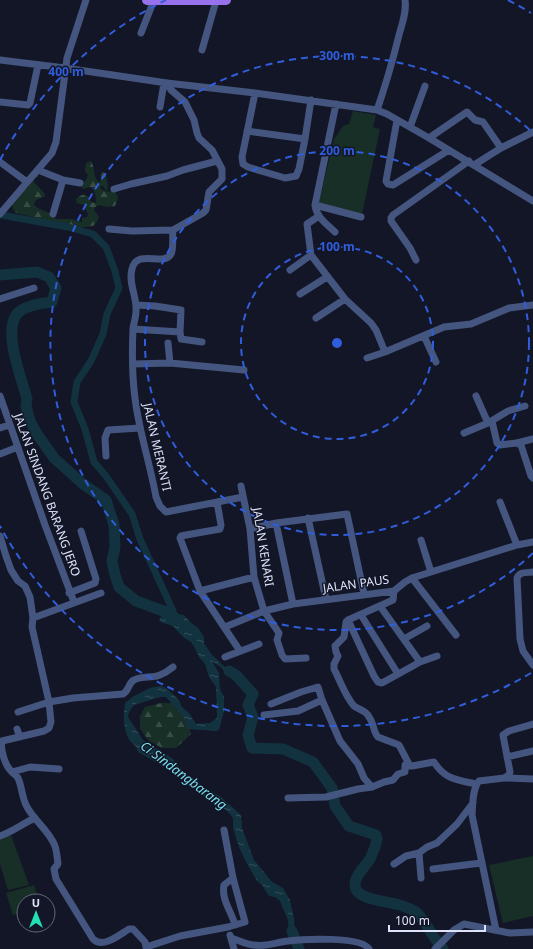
<svg xmlns="http://www.w3.org/2000/svg" width="533" height="949" viewBox="0 0 533 949" font-family="'Noto Sans',sans-serif">
<style>
.green{fill:#172f26}
.forest{fill:url(#forest-firs)}
.water{fill:url(#water-ripples)}
.lines{fill:none;stroke-linecap:round;stroke-linejoin:round}
.canal{stroke:#123240;stroke-width:7}
.river{stroke:#123240;stroke-width:11}
.street{stroke:#44557f;stroke-width:7}
.primary{stroke:#9772ec;stroke-width:10}
.ring{fill:none;stroke:#305ddb;stroke-width:2;stroke-dasharray:7 5}
.labels{text-anchor:middle;stroke-width:3;stroke-linejoin:round;paint-order:stroke}
.street-label{font-size:12px;fill:#dde3fa;stroke:#131626}
.water-label{font-size:13px;font-style:italic;fill:#78dded;stroke:#131626}
.centre{fill:#305ddb;stroke:#131626;stroke-width:2}
.ring-label{font-size:12px;text-anchor:middle;font-weight:bold;fill:#305ddb;stroke:#131626;stroke-width:3;stroke-linejoin:round;paint-order:stroke}
</style>
<defs>
<pattern id="forest-firs" width="22" height="20" patternUnits="userSpaceOnUse"><rect width="22" height="20" fill="#172f26"/><path d="M5 1l3.5 6h-7zM16 11l3.5 6h-7z" fill="#384d46"/></pattern>
<pattern id="water-ripples" width="26" height="14" patternUnits="userSpaceOnUse"><rect width="26" height="14" fill="#123240"/><path d="M2 4q2-2 4 0t4 0M15 11q2-2 4 0t4 0" fill="none" stroke="#34505c"/></pattern>
</defs>
<rect width="100%" height="100%" fill="#131626"/>
<!-- green -->
<path class="green" d="M353,111L376,115L373,127L380,129L362,214L321,204L319,202L334,139L343,126L349,124Z
M11,835L29,885L8,890L0,864V838Z
M533,856V916L503,923L489,865Z
M34,885L39,901H24V912L13,915L6,893Z"/>
<!-- forest -->
<path class="forest" d="M91,161C96,169 92,178 100,183L101,173L104,172C107,179 109,184 107,192L103,186H100L101,189L107,192L115,190L118,198L115,206L107,207L99,205L95,207L94,210L99,217L97,222L93,226L67,229L58,228L41,221L37,218L16,213L13,209L12,204L16,194L29,187L34,173L38,174V176L34,180V182L45,194L44,197L36,200L34,205C41,212 47,209 56,219H71L82,222V218L87,217L88,214L84,205L77,203L76,199C83,193 87,193 91,202L96,203C96,197 96,191 90,187L83,189L80,185L86,180L88,175L85,171L86,163Z
M161,703H173L186,716L191,734L176,748H162L149,741L140,729V716L145,707Z"/>
<!-- water -->
<path class="water" d="M169,604L172,605L178,614L184,615L189,621L198,628L204,637V643L211,654L227,669L235,672L244,684L241,685L235,678L212,661L219,673L220,689L224,697V711L219,730L216,731L188,729L182,715L166,697H160L134,705L129,712L128,717L143,740L173,759L178,766L186,774L204,787L221,797L241,815L242,828L254,860L272,882L283,888L290,900L294,919L295,936H289L288,920L280,901L275,897L269,896L262,885L257,881L246,862L239,847L233,828V818L229,813L222,807L195,790L177,774L138,752C136,745 135,746 131,742C123,732 123,715 125,703L134,696L150,688L161,686L166,688L179,700L182,707L189,713L196,724L210,723L217,718L216,687L209,677L205,664L199,657L195,648L191,642L183,637L173,626L163,623L159,621L167,605Z"/>
<g class="lines">
<!-- canal -->
<path class="canal" d="M1,215L68,227L93,234L106,247L115,271L119,288L107,314L103,334L91,361L77,382L74,402L85,429L94,462L106,476L132,514L140,539L173,611"/>
<!-- river -->
<path class="river" d="M0,275L37,272L49,277L56,288L52,302C41,303 29,305 20,311C0,326 22,379 27,399L26,406L30,421L37,434L54,458L83,484L106,500L114,525L115,547L112,561L115,575L119,587L136,601L166,612L175,619
M229,671L236,675L253,694L248,705L253,717L248,735L252,748L283,749L313,762L332,788L335,806L349,826L376,835L377,839C376,846 373,852 370,859C365,867 355,875 355,885C355,902 395,901 405,907C409,908 413,910 416,912C423,917 435,941 443,949
M292,931L299,949"/>
<!-- street -->
<path class="street" d="M141,33L154,0
M202,50L216,1
M0,60L65,68L167,83L255,93L377,110L387,114L429,138L533,201
M255,93L242,157L243,164L248,167L285,178L296,176L299,169L305,139L311,100
M0,102L28,105L30,103L38,65
M160,107L164,83
M377,110C385,87 392,63 398,39C401,26 407,13 405,0
M397,120L386,181L388,184L393,185L449,150
M410,127L425,86
M247,131L305,139
M429,138L467,112L475,120L483,122L501,148
M0,162L27,182
M474,165L501,148L533,132
M38,170L63,180L80,183
M114,189L131,184L167,176L183,170L217,161
M315,205L361,217
M0,214L52,153L56,142L67,58L86,0
M53,214L63,180
M319,216L307,224L311,255L345,299L371,323L376,330L385,352
M109,229L132,231L173,230L203,213L206,210L209,192L222,179V169L212,150L199,138L197,133L194,120L185,102L171,90L167,83
M173,230C172,237 174,249 171,254C164,267 137,248 132,269C128,283 137,296 136,311C136,317 134,322 133,328C132,351 132,376 135,398C139,432 150,463 156,497L160,506L166,512L243,497
M335,232C327,224 316,217 315,205L336,104
M416,260L410,248L391,221V218L393,215L469,161
M290,270L311,255
M300,294L327,277
M0,299L34,288
M136,305L155,306L181,310L180,332L181,339L202,342
M316,318L345,299
M133,329L180,332
M424,336L436,362
M168,343L170,363
M367,358L385,352L444,327L471,324L509,308L533,305
M133,364L170,363L244,370
M0,396L45,525L74,602
M476,396L488,423
M492,421L497,443L500,445L517,443L533,439
M0,428L9,425
M464,433L488,423L508,411L525,406
M517,443L521,445L531,476L533,478
M0,454L18,447
M106,456L105,438L108,430L140,428
M241,486L250,529L254,577L264,611L279,633L277,640L282,655L285,659L306,658
M217,502L221,525L220,529L186,535L181,536L180,538L200,591L240,651
M500,502L517,545
M308,518L326,599
M276,523L293,604
M250,529L276,523L347,514L364,594
M0,536L6,556L11,570L18,581L25,586L30,597L33,618L32,627L49,702L51,722L49,728L44,731L2,741C0,749 5,766 12,772C14,774 16,775 18,778C22,787 22,797 26,805C33,820 49,830 55,846C57,852 57,858 58,864L54,869L56,879L93,939C103,949 119,935 129,929H133L145,942L146,947
M421,540L431,572
M533,572C527,573 520,571 517,578L520,639L523,651L533,665
M412,578L456,635
M200,591L254,577
M394,591L393,600L348,620L374,676L378,682L382,683L420,662L437,656
M69,593L95,583L96,579L81,531
M380,606L420,662
M361,615L398,674
M33,618L101,593
M348,620L346,622L344,637L335,646L336,652L338,656L334,664V669C340,680 345,696 354,706C359,710 366,710 369,717C374,723 373,732 378,737L399,745L410,766H412L434,762C445,780 458,780 476,784
M225,627L264,611L293,604L394,591L405,582L412,578L517,545L533,542
M404,639L427,626
M225,657L259,644
M271,704L301,692L318,687L322,700L340,741L358,764L364,778L372,787
M18,712L49,702L73,698L123,694C129,691 128,683 134,680C143,675 154,679 162,674C166,673 170,669 173,667
M264,715L298,711L322,700
M17,729L20,737
M507,757L533,751
M12,772L30,767L59,769
M505,778L533,779
M288,798L326,797L358,789L372,787L384,782L393,780L398,774L405,772V765L408,763
M0,836C14,831 22,824 35,818
M419,853L421,878
M394,864L406,856L419,853L427,847L437,843L457,824L473,803
M433,869L481,863
M233,878L224,885C221,900 232,912 235,925
M496,930L472,815C473,805 472,789 479,781L504,778L509,775L510,772L503,735L509,731L533,724
M230,935L234,949
M231,938C238,940 247,945 254,945C266,947 277,942 288,941C303,939 362,936 369,949
M146,947L180,936L228,927L245,922L233,878L224,830
M435,949L454,930L464,924L510,933L533,932"/>
<!-- primary -->
<path class="primary" d="M147,0H226"/>
</g>
<!-- distance rings -->
<g class="ring">
<circle cx="337" cy="343" r="96"/>
<circle cx="337" cy="343" r="192"/>
<path d="M533 553A287 287 0 1 1 533 133"/>
<path d="M531 673A383 383 0 0 1 0 526M0 160A383 383 0 0 1 166 0M508 0A383 383 0 0 1 531 13"/>
</g>
<g class="labels">
<!-- street labels -->
<g class="street-label">
<text transform="translate(157 447) rotate(77)" y="4">JALAN MERANTI</text>
<text transform="translate(47 495) rotate(70)" y="4">JALAN SINDANG BARANG JERO</text>
<text transform="translate(263 547) rotate(81)" y="4">JALAN KENARI</text>
<text transform="translate(356 584) rotate(-8)" y="4">JALAN PAUS</text>
</g>
<!-- water labels -->
<g class="water-label">
<text transform="translate(184 775) rotate(37)" y="5">Ci Sindangbarang</text>
</g>
</g>
<circle cx="337" cy="343" r="6" class="centre"/>
<g class="ring-label">
<text x="337" y="60">300 m</text>
<text x="66" y="76">400 m</text>
<text x="337" y="155">200 m</text>
<text x="337" y="251">100 m</text>
</g>
<!-- north arrow -->
<g transform="translate(36 913)"><circle r="19" fill="#131626" stroke="#64687b"/>
<path d="M0-3L7 15L0 10L-7 15Z" fill="#22e1b6"/>
<text y="-6" font-size="11" font-weight="bold" text-anchor="middle" fill="#dde3fa">U</text>
</g>
<!-- scale -->
<path d="M389 925v6h96v-6" fill="none" stroke="#dde3fa" stroke-width="2"/>
<text x="395" y="925" font-size="12" fill="#dde3fa" stroke="#131626" stroke-width="3" paint-order="stroke">100 m</text>
</svg>
